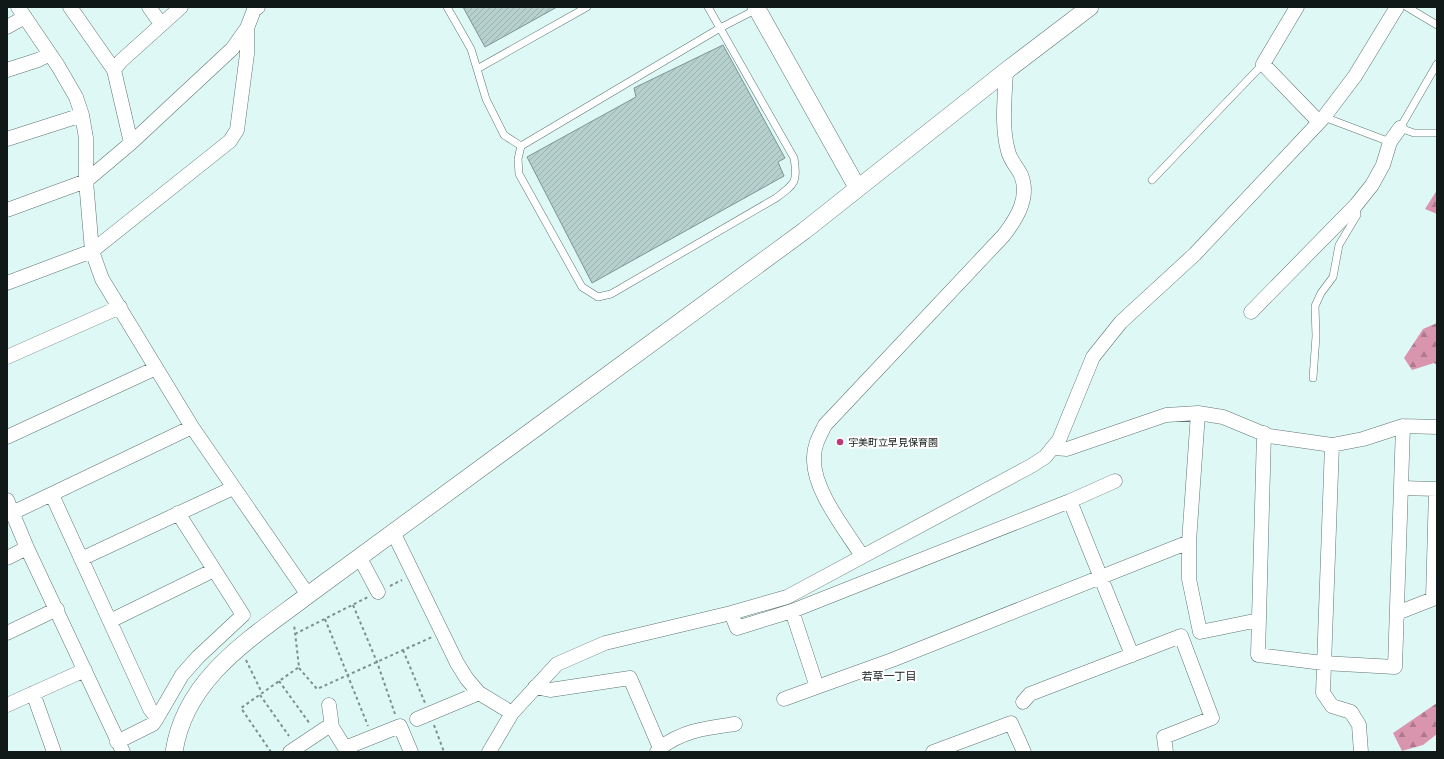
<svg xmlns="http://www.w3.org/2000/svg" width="1444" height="759" viewBox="0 0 1444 759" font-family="Commissioner,'Noto Sans JP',sans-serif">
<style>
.forest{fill:url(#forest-firs)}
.building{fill:url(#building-hatch);stroke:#7c9492}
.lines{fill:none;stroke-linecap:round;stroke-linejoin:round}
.service-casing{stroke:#5f7674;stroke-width:8}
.minor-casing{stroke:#5f7674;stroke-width:15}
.tertiary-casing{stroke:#5f7674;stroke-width:18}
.path{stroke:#7d8f8e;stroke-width:2;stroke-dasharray:3 3;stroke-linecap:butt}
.service{stroke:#fff;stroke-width:7}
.minor{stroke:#fff;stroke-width:14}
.tertiary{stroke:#fff;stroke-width:17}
.poi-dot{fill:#bf3877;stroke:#fff;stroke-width:1.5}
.labels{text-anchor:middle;stroke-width:4;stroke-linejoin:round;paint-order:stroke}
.poi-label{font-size:10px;fill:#101918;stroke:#fff;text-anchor:start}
.neighbourhood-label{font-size:11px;fill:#101918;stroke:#fff}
</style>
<defs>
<pattern id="forest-firs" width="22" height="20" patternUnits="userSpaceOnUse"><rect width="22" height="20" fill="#da95ae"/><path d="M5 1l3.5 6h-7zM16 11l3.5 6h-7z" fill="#af798d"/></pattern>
<pattern id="building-hatch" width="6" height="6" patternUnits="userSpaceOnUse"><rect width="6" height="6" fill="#b6d0ce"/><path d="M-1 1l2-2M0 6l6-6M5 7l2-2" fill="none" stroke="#9bb2b0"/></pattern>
</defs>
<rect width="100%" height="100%" fill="#def8f6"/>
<!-- forest -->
<path class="forest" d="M1437,190V214L1425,209Z
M1437,323V365L1434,363L1412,370L1404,358L1423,329Z
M1437,703V734L1423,745L1402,751L1393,733Z"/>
<!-- building -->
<path class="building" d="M463,7H557L485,47Z
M723,45L785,158L778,162L784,176L592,283L527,157L636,97L634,88Z"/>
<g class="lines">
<defs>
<path id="service" d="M447,7L471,49L477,69
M708,7L720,28L757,9
M1407,7L1437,25
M720,28L794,158C798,182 795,184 776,198L611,294L598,297L582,287L519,174L518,159L521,146Z
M1437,64L1400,128L1414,133H1437
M1324,117L1390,142
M521,146L504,135L486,99L477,69L587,7
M1152,180L1263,64
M1313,378L1316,336L1315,306L1321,293L1333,277L1339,245L1357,215L1356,205"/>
<path id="minor" d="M18,7L58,66L76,97L82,115L86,138V181L92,251L102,279L192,427L308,595
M70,7L114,70
M149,7L161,24
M1297,7L1263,64L1319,122
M7,27L25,17
M7,70L38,60L50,54
M7,139L82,115
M131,143L232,49L247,28
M7,210L86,181L131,143L114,70L121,61L181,7
M7,283L92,251L230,141L237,130L247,54V28L254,10L258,7
M1251,312L1356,205L1372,185L1383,165L1390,142L1400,128
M7,357L120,307
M1264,433L1258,655L1323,663L1395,667L1403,426
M7,437L156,368
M1332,445L1323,693L1332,706L1351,712L1359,725L1361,752
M1054,448L1067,449L1166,415L1198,413L1223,417L1269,436L1332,445L1363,439L1403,426L1437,427
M1401,488L1437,489
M52,495L150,709L157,718L153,724L117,742
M7,500L27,548L123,752
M1070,501L1132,655
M12,513L192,427
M394,534L457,663L467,679L479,693L512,713
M1189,542V579L1200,632L1259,620
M862,556C845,529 812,489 814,457C814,445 820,435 825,425L1004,235C1017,218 1030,197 1021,175C1017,167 1010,160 1008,151C1001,125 1005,97 1006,71
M7,558L27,548
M360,558L378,592
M81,559L233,488
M792,611L1070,501L1115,481
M731,613L737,628L792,611L817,687L892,660L1189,542L1198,413
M1397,613L1433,599L1436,489
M110,621L214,570
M7,633L57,609
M535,687L550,690L630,678L660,748L657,752
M33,693L54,752
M784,699L817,687
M1023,702L1030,694L1181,636L1212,718L1164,737L1166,752
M7,705L85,670
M329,705L332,727
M157,718L182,675L198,657L243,615L178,513
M417,719L479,693
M660,748C684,730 707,728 735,724
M290,752L326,728L332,727L345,748L400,726L411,752
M489,752L512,713L557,664L605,643L731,613L787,597L1031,466L1045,457L1059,440L1093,357L1121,322L1195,254L1324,117L1355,76L1397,7
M933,752L1011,723L1024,752"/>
<path id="tertiary" d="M756,7L857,187
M174,752C185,677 253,637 308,595L804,231L1006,71L1090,7"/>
</defs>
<!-- service casing -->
<use href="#service" class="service-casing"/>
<!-- minor casing -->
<use href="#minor" class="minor-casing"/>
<!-- tertiary casing -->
<use href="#tertiary" class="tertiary-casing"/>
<!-- path -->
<path class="path" d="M390,586L402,580
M353,605L377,662L395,714
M325,619L368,726
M295,634L368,597
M403,650L425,703
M246,660L262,693
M299,668L317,689L432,637
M279,681L310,724
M260,695L289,736
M434,725L444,752
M271,752L241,708L299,667L294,624"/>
<!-- service -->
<use href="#service" class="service"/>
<!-- minor -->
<use href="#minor" class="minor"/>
<!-- tertiary -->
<use href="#tertiary" class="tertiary"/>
</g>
<!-- markers -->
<circle class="poi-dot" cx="840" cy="442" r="4"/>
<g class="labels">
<!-- poi labels -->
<g class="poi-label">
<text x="848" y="446">宇美町立早見保育園</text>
</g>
<!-- neighbourhood labels -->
<g class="neighbourhood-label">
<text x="889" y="680">若草一丁目</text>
</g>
</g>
<!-- border -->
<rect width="1444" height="759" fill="none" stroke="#101918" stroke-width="16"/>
</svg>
